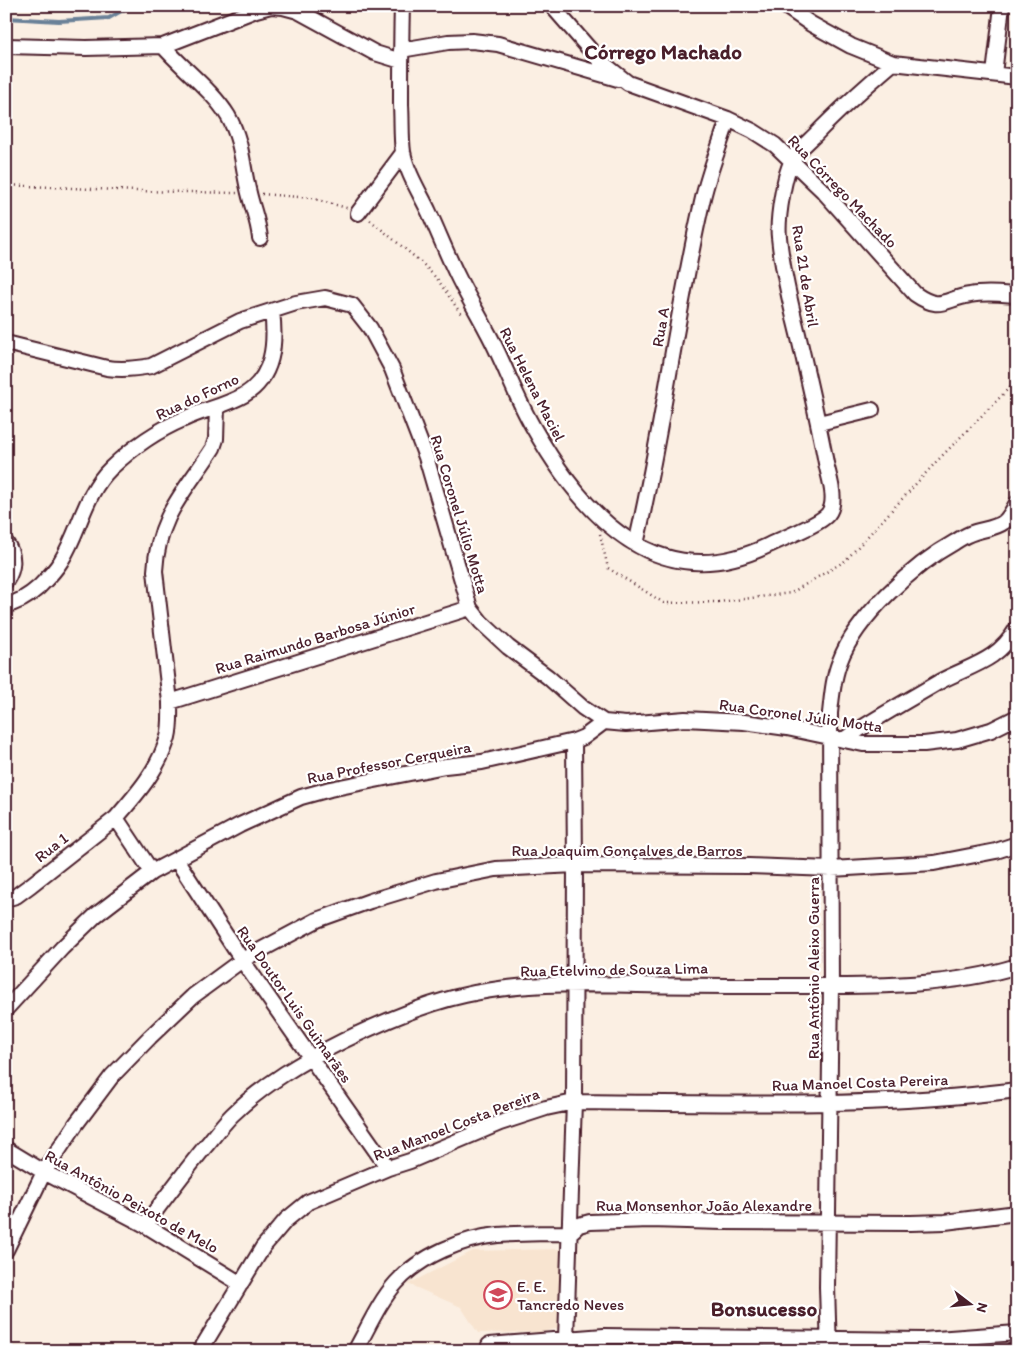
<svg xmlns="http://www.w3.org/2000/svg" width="1023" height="1357" viewBox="0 0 1023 1357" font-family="Itim,sans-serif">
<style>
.built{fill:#f8e4d0}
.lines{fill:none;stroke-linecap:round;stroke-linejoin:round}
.stream{stroke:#6b8198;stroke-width:4}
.minor-casing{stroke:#4a1f2b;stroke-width:18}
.path{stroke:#4a1f2b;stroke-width:2.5;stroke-dasharray:1 4;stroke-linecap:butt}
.minor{stroke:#fff;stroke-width:14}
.labels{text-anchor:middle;stroke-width:4.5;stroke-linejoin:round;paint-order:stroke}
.street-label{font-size:16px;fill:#4a1f2b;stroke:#fff}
.poi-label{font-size:16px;fill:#4a1f2b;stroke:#fff;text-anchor:start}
.district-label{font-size:21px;font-weight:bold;fill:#4a1f2b;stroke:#fff}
</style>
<rect width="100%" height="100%" fill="#fbefe3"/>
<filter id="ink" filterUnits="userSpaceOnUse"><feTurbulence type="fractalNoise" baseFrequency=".02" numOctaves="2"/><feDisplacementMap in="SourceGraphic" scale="10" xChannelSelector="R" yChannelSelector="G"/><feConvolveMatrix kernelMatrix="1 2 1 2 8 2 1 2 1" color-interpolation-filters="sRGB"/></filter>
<g filter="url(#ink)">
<!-- built -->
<path class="built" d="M562,1249L559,1328L543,1332L478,1333L461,1307L408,1284L473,1251Z"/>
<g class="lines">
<!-- stream -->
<path class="stream" d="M6,18L59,21L109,18L130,6"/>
<defs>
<path id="minor" d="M402,6C401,39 401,72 401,105C402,121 401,137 403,152C407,173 420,193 429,212C439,234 448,257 459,279C468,297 478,314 487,331C504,362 515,396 533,427C583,516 659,599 769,545C783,538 819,525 828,514C838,501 829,478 826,463C818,420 808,377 798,334C790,302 782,269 779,237C777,220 784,173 793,159C798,150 808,142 815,135C840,109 866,86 893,63
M552,6L599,60L628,83L728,119L753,131L775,145L823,191L915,294C941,312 944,299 970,295C986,292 1001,294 1017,295
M785,6L811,24L851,46L893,63L1017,77
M6,46L86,48L163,46L256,10L271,6L283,7L298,11L375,53L401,61
M163,46C183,69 212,90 228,116C243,142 242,166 249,193C253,210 258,220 260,238
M401,50L448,42L472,41L498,44L618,79
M994,74L1002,6
M358,213L403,153
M6,343L107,368C122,370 135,369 151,366L240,321L296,303L325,298L352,305L370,328L392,369L426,457L470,608L481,622L508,647L548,677L583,708L604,722L626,724L685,719L744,722L787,728L863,744H924L957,740L991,730L1017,717
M819,423L872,410
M6,543C15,555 14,569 6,581
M636,544C663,430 676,313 703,198C709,172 720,145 728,119
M6,605C19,603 30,595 39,587C47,579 55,571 61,561C80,531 84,494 111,468C132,448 158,430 184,419C203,410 225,406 244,395C274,377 276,343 272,311
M170,702L470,608
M843,740C874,719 907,701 939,682C971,665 997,662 1017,628
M176,859L242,960L388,1168
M152,872L116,818C137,794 159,769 168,737C171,725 170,714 170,702L155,571C158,515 185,492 213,448L216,439L217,407
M6,899L16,896L31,885L116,818
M6,1009L62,948L96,915L152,872L240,825L301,797L330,789L445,766L482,762L574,741L584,737L604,722
M6,1149L44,1172L145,1225L241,1284
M145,1225C166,1197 187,1168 210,1141C217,1132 224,1123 232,1115C265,1083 303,1061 343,1041C382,1022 423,1004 465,995C522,982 580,984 638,985C689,986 740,986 792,986C864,986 948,988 1017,966
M6,1250L44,1172L76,1124L112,1076L150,1037L193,996L242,960L317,920L370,901L436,881L496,869L575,865L749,866L831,869L934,863L996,851L1017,844
M489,1345L604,1336L923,1340L1017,1333
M200,1351L263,1247L286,1220L308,1202L388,1168L410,1161L500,1123L546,1108L574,1102C722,1103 870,1109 1017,1090
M355,1351C368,1328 379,1302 396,1283C420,1256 463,1238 498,1235C522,1233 546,1233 570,1233L579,1225L590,1222L650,1220L723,1222L911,1223L945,1222L1017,1213
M568,1351L566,1339L574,1102L575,865L574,741
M829,1351L827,1287L831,986L830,713C832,696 833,678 840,661C856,617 915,564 955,542C961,538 968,534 975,532C985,529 996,528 1004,522C1010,517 1013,509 1017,503"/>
</defs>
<!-- minor casing -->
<use href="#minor" class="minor-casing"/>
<!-- path -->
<path class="path" d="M6,185L138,191L237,193
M262,194L311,198L347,208
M370,220L422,263L438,280L461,314
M600,534L608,568L664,603L719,602L791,593L845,561L937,461L1017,380"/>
<!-- minor -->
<use href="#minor" class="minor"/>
</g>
</g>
<!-- icons -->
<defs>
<symbol id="school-ring" viewBox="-11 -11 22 22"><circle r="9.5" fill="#fff" stroke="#d1495b" stroke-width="1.5"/><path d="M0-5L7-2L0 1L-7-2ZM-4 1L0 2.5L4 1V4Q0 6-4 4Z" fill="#d1495b"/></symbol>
</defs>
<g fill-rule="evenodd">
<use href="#school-ring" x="482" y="1279" width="32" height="32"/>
</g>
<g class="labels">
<!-- street labels -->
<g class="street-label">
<text transform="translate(843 191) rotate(46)" y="6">Rua Córrego Machado</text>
<text transform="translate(806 276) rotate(81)" y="6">Rua 21 de Abril</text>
<text transform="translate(660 327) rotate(-80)" y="6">Rua A</text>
<text transform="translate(533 384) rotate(63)" y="6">Rua Helena Maciel</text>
<text transform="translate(197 396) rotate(-25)" y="6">Rua do Forno</text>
<text transform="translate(460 514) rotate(73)" y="6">Rua Coronel Júlio Motta</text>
<text transform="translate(315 638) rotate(-17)" y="6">Rua Raimundo Barbosa Júnior</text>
<text transform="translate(801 715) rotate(8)" y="6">Rua Coronel Júlio Motta</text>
<text transform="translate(389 762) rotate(-11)" y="6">Rua Professor Cerqueira</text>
<text transform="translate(51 847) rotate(-38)" y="6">Rua 1</text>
<text x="627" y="856">Rua Joaquim Gonçalves de Barros</text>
<text transform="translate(813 968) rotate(-90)" y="6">Rua Antônio Aleixo Guerra</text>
<text transform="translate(614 969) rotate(-1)" y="6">Rua Etelvino de Souza Lima</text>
<text transform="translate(295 1004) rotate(55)" y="6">Rua Doutor Luis Guimarães</text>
<text transform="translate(860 1082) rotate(-2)" y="6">Rua Manoel Costa Pereira</text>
<text transform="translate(456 1124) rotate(-21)" y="6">Rua Manoel Costa Pereira</text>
<text transform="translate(132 1201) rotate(29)" y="6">Rua Antônio Peixoto de Melo</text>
<text x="704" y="1211">Rua Monsenhor João Alexandre</text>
</g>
<!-- poi labels -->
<g class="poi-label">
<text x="517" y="1292">E. E.<tspan x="517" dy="18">Tancredo Neves</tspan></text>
</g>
<!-- district labels -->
<g class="district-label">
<text x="663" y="59">Córrego Machado</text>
<text x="764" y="1316">Bonsucesso</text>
</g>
</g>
<!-- margin -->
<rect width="1023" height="1357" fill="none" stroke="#fff" stroke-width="25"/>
<rect x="12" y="12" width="998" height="1332" fill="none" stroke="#4a1f2b" stroke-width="2" filter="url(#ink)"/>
<!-- north arrow -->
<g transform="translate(970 1304) rotate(106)" stroke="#ffffff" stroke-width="4" paint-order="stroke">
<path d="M0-4L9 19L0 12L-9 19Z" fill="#4a1f2b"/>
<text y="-8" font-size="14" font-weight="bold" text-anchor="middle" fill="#4a1f2b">N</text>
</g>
</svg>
